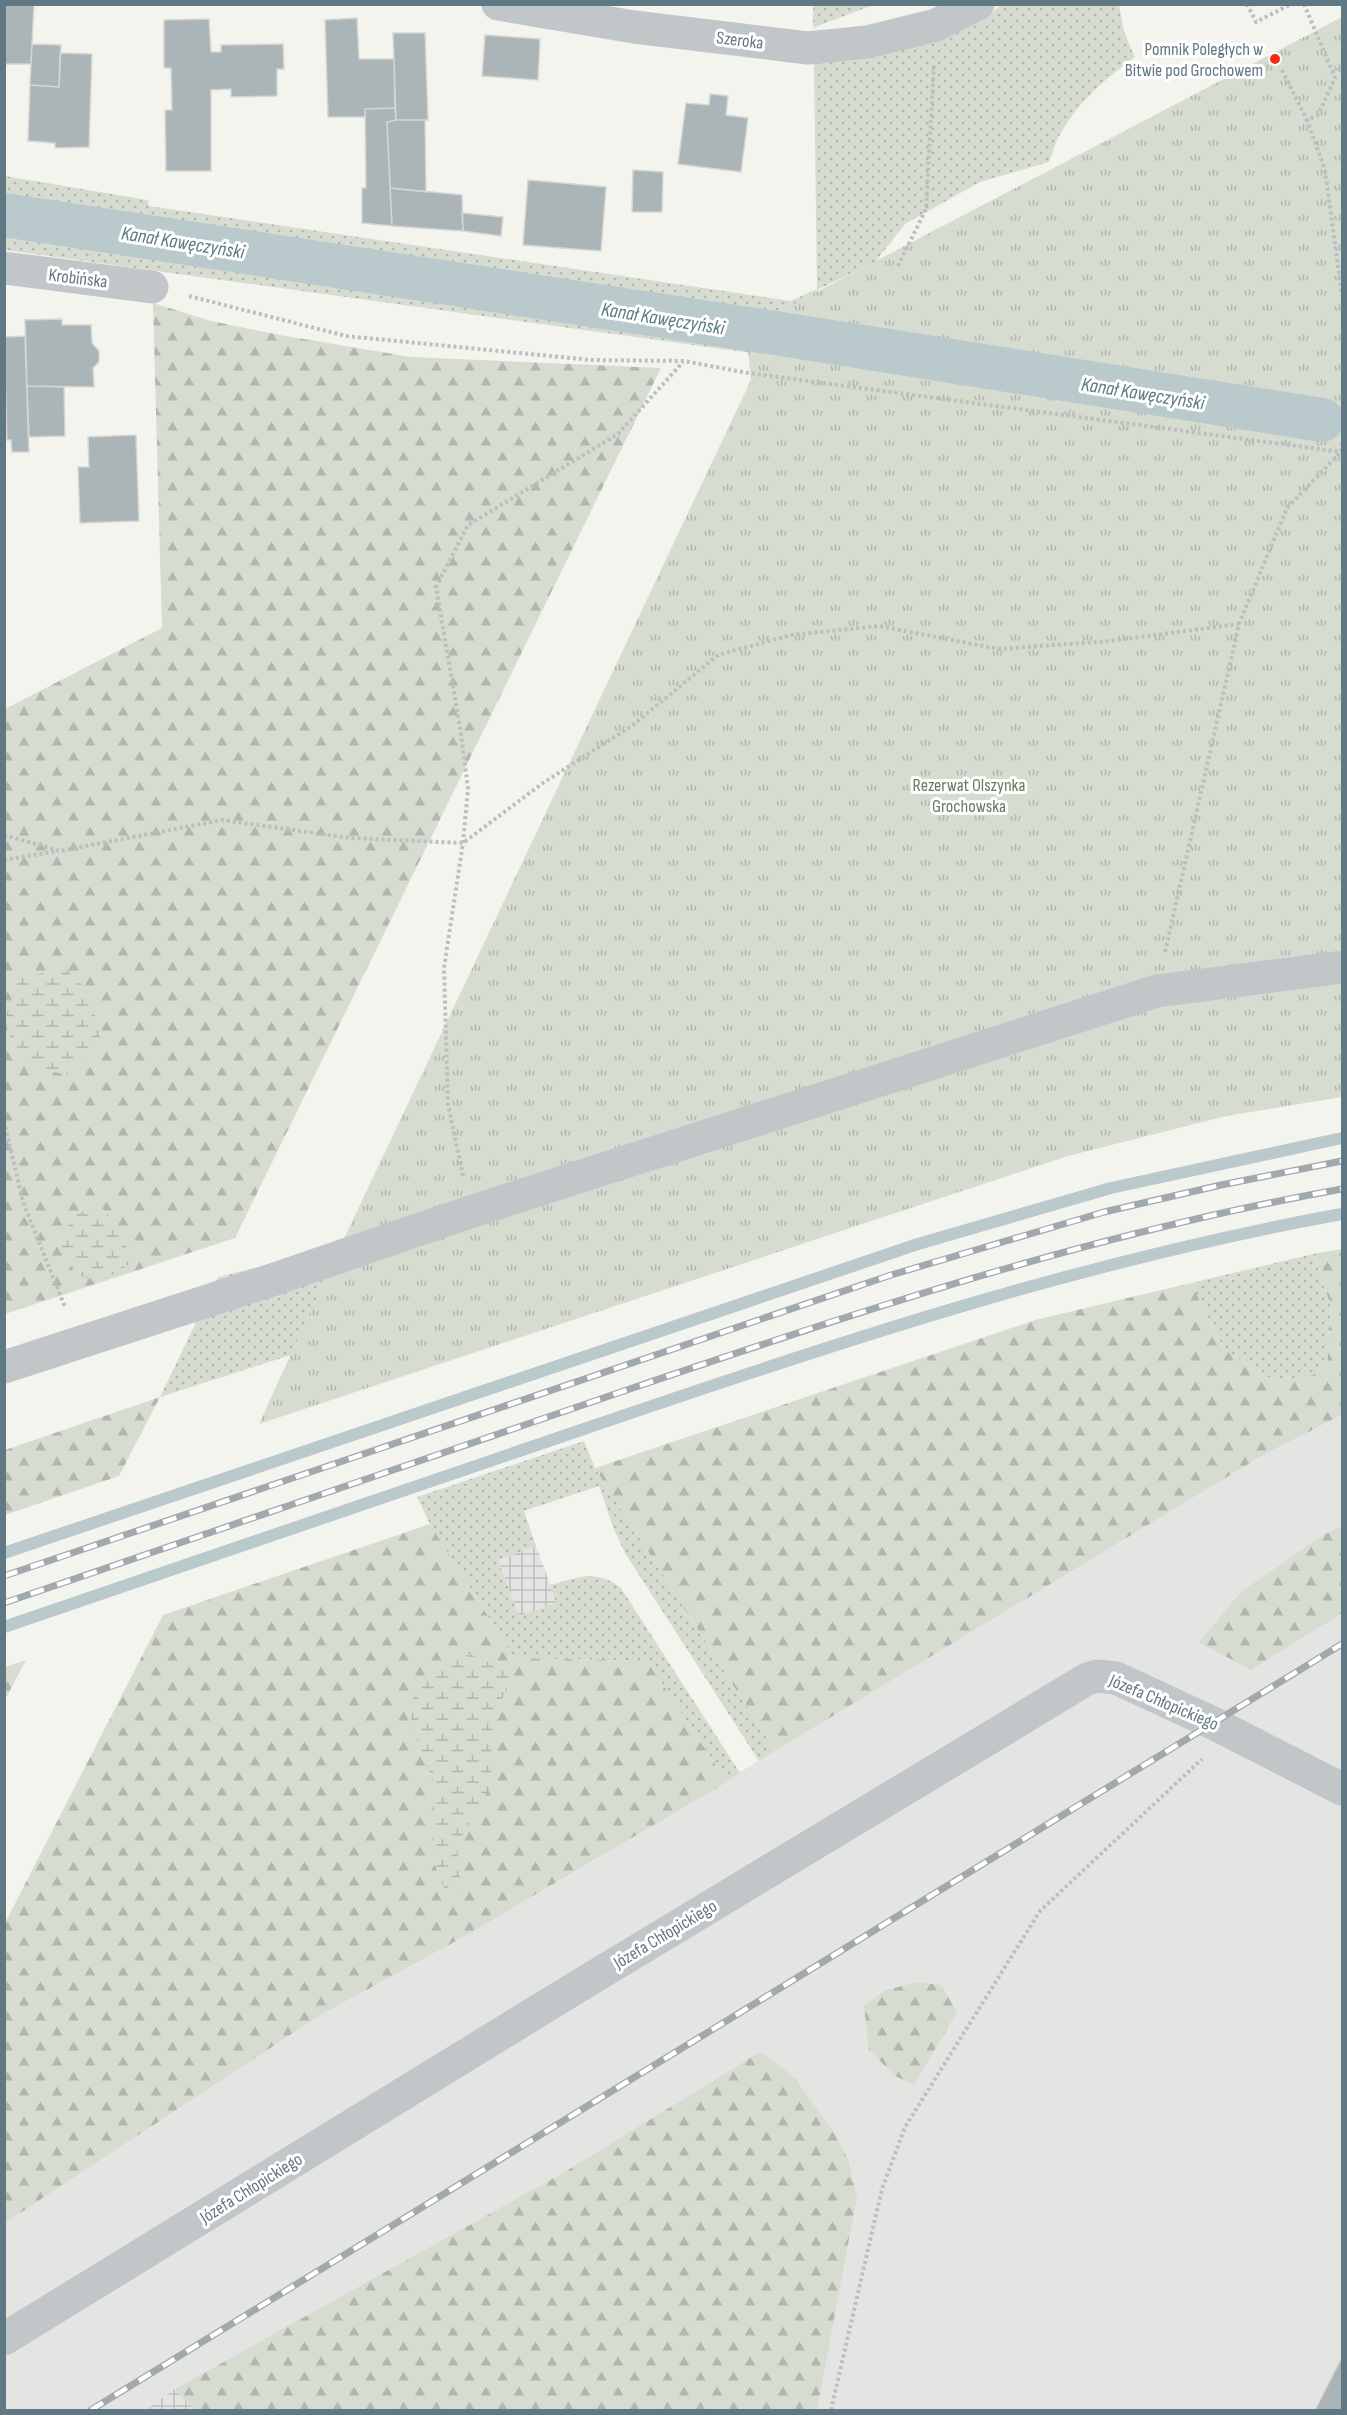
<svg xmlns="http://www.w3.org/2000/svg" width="1347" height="2415" viewBox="0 0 1347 2415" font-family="'Sofia Sans Condensed',sans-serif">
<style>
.built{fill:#e4e5e3}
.industrial{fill:url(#industrial-grid)}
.grass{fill:url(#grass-dots)}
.forest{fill:url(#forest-firs)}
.wetland{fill:url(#wetland-marsh)}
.park{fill:url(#park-tufts)}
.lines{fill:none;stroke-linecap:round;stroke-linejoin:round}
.stream{stroke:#b9c9cc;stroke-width:12}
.canal{stroke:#b9c9cc;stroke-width:44}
.building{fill:#abb5b8;stroke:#d5d5d2;stroke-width:1.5}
.path{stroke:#bcbfc1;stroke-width:4;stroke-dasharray:3 3;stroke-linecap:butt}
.minor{stroke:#c1c6c8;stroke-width:33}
.rail-casing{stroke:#a1a9ad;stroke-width:7}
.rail{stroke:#fff;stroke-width:4.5;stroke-dasharray:14;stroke-linecap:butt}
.poi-dot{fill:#f4290f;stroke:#fff;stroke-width:2}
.labels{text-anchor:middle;stroke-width:6;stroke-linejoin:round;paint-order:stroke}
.street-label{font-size:18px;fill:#607883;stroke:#fff}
.poi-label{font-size:18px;fill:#607883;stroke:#fff;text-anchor:end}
.park-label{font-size:18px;fill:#687a5f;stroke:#fff}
.water-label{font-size:20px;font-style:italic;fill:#5b7b82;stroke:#fff}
</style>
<defs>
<pattern id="industrial-grid" width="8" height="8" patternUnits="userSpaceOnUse" patternTransform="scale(1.5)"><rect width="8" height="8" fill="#e4e5e3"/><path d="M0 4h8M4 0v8" fill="none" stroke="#bcbebd"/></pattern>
<pattern id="grass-dots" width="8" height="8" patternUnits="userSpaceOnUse" patternTransform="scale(1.5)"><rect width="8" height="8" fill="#d6dcd0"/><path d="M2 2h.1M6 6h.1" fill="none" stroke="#b1b7ae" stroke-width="1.8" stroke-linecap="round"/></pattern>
<pattern id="forest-firs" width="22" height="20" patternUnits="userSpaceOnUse" patternTransform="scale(1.5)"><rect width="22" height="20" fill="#d6dcd0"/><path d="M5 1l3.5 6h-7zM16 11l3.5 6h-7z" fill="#b1b7ae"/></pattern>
<pattern id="wetland-marsh" width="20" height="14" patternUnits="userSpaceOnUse" patternTransform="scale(1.5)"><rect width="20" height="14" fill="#d6dcd0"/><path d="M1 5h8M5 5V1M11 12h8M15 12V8" fill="none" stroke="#b1b7ae"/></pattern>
<pattern id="park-tufts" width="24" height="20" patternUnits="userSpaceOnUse" patternTransform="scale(1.5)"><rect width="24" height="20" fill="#d6dcd0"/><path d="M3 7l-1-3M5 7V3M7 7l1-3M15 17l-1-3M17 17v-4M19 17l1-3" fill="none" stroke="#b1b7ae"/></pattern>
</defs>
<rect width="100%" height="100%" fill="#f4f4ef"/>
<!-- built -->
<path class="built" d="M1342,1415V2410H5V2223L319,2016L467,1935L590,1863L1265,1454Z"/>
<!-- industrial -->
<path class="industrial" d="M536,1546L557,1603L519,1616L498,1560Z
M175,2389L195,2410H146Z"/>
<!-- grass -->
<path class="grass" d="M813,4H873V5L813,28Z
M1002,4L1119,5L1124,32L1135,57C1108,77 1079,101 1062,131C1056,140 1053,152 1049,162L980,182L905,224L875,262L817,290L802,360L5,250V176L148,200L149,206L791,301L817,289L814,64L907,43L981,22Z
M340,1247L291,1355L160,1397L218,1277Z
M1313,1254L1331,1306L1327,1367L1312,1375L1294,1379L1267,1377L1224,1349L1191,1283Z
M584,1441L595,1468L775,1751L759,1761L625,1553L613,1527L599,1486L524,1511L536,1546L498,1560L519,1616L556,1603L550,1585C579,1577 595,1568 621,1588L740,1773L727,1782L647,1661L514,1658L430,1524L417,1497Z"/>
<!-- forest -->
<path class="forest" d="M153,303L211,321L280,335L411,357L661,368L235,1238L5,1314V709L162,628Z
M1342,1249V1415L1265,1454L775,1751L595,1468L1035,1320L1191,1283L1224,1349L1267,1377L1294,1379L1312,1375L1327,1367L1331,1306L1313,1254Z
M160,1397L119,1476L5,1515V1450Z
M430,1524L514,1658L647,1661L727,1782L467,1935L319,2016L5,2223V1923L163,1615Z
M1342,1526V1613L1251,1670L1199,1642L1241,1592L1325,1534Z
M26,1660L5,1700V1667Z
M918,1982L941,1985L957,2012L914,2085L895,2076L869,2050L864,2006L886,1990Z
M760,2052L793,2076L834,2132L848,2159L857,2196L817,2410H195L175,2389L563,2173Z"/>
<!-- wetland -->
<path class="wetland" d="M66,969L90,993L102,1046L67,1075L31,1067C0,1024 0,1027 20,977Z
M103,1209L123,1232L130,1264L102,1281L75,1275L61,1244L74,1213Z
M462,1651L511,1672L491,1734V1785L457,1844L461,1889L449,1899L433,1861L434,1783L411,1724L414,1688Z"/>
<!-- park -->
<path class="park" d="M1342,17V1097L1226,1116L1068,1156L259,1424L340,1247L751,380L746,329Z"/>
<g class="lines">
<!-- stream -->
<path class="stream" d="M4,1553L918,1244L1111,1188L1342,1138
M4,1627C196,1563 387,1497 578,1431C829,1345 1081,1261 1342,1214"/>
<!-- canal -->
<path class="canal" d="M4,215L794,336L1322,420"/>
</g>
<!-- building -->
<path class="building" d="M4,4H34L31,64H4Z
M357,18L359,59H394L395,108L365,109V117H328L325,20Z
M209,19L211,52H221V45L283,44L284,69H277V96L231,97V89L211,90V171H166L165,110H172L171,68H164V20Z
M393,33H425L428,120H396Z
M485,35L540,39L538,80L482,76Z
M32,44L61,45L59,87L30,85Z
M60,53L92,54L89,147L55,148V143L28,141L30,85L59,87Z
M710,94L728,96L726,115L748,118L741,172L678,164L686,103L709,105Z
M395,108L396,120L387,122L392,226L362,223V188H366L365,109Z
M396,120H425L426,192L390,188L387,122Z
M633,170L663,172L662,212H632Z
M528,180L606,187L601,251L523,245Z
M390,188L462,195L463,231L392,226Z
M462,213L503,217L501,236L463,231Z
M62,319V325H91L92,343L99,351V362L93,368L94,387L27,386L25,320Z
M25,336L29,452H12L11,440H7L4,337Z
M27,386L64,387L65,436L29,437Z
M136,435L139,521L80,523L78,467H89L88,437Z
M1342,2357V2410H1315Z"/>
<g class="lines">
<!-- path -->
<path class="path" d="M1247,4L1256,22L1291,4
M1304,4L1335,78L1318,115L1307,120L1325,170L1342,296
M1282,70L1307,120
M1332,72L1342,69
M898,266L926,209L934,64
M189,296L346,336L591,360L684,361L748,373L1342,452
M4,835L60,851L222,820L350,838L463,843L543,783L633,725L718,655L791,635L879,626L999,649L1110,641L1239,624
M4,860L57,851
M1165,952L1239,624L1287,508L1341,452L1342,443
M4,1121L23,1202L65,1307
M463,1176L448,1104L444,968L463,843L468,789L460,727L436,587L468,525L618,434L683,362
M831,2410L882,2189L905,2127L1040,1911L1202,1759"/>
<!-- minor -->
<path class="minor" d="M498,4L634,27L808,48L867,42L936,25L978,4
M4,268L152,287
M4,1367L272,1280L470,1212L1157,991L1342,967
M4,2339L577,1987L1087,1679L1097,1676L1116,1678L1213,1723L1342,1789"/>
<defs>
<path id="rail" d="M4,1576L891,1275L1104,1212L1221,1185L1342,1161
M4,1603C209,1533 413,1463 618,1393C856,1312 1094,1233 1342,1189
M91,2410L1342,1644"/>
</defs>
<!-- rail casing -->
<use href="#rail" class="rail-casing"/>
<!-- rail -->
<use href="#rail" class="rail"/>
</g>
<!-- markers -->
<circle class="poi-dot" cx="1275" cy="59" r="6"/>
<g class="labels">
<!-- street labels -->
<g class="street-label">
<text transform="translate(740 40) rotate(7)" y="6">Szeroka</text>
<text transform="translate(78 278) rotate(7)" y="6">Krobińska</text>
<text transform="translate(1164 1702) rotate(23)" y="6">Józefa Chłopickiego</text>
<text transform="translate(665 1934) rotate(-31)" y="6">Józefa Chłopickiego</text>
<text transform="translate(251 2188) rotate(-32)" y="6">Józefa Chłopickiego</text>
</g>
<!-- poi labels -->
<g class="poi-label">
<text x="1263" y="55">Pomnik Poległych w<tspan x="1263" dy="21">Bitwie pod Grochowem</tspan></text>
</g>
<!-- park labels -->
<g class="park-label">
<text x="969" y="791">Rezerwat Olszynka<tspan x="969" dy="21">Grochowska</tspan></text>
</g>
<!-- water labels -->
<g class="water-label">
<text transform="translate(183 242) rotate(9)" y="7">Kanał Kawęczyński</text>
<text transform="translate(663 318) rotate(9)" y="7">Kanał Kawęczyński</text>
<text transform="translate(1143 393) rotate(9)" y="7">Kanał Kawęczyński</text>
</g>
</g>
<!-- border -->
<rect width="1347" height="2415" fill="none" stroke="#607883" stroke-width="12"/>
</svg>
